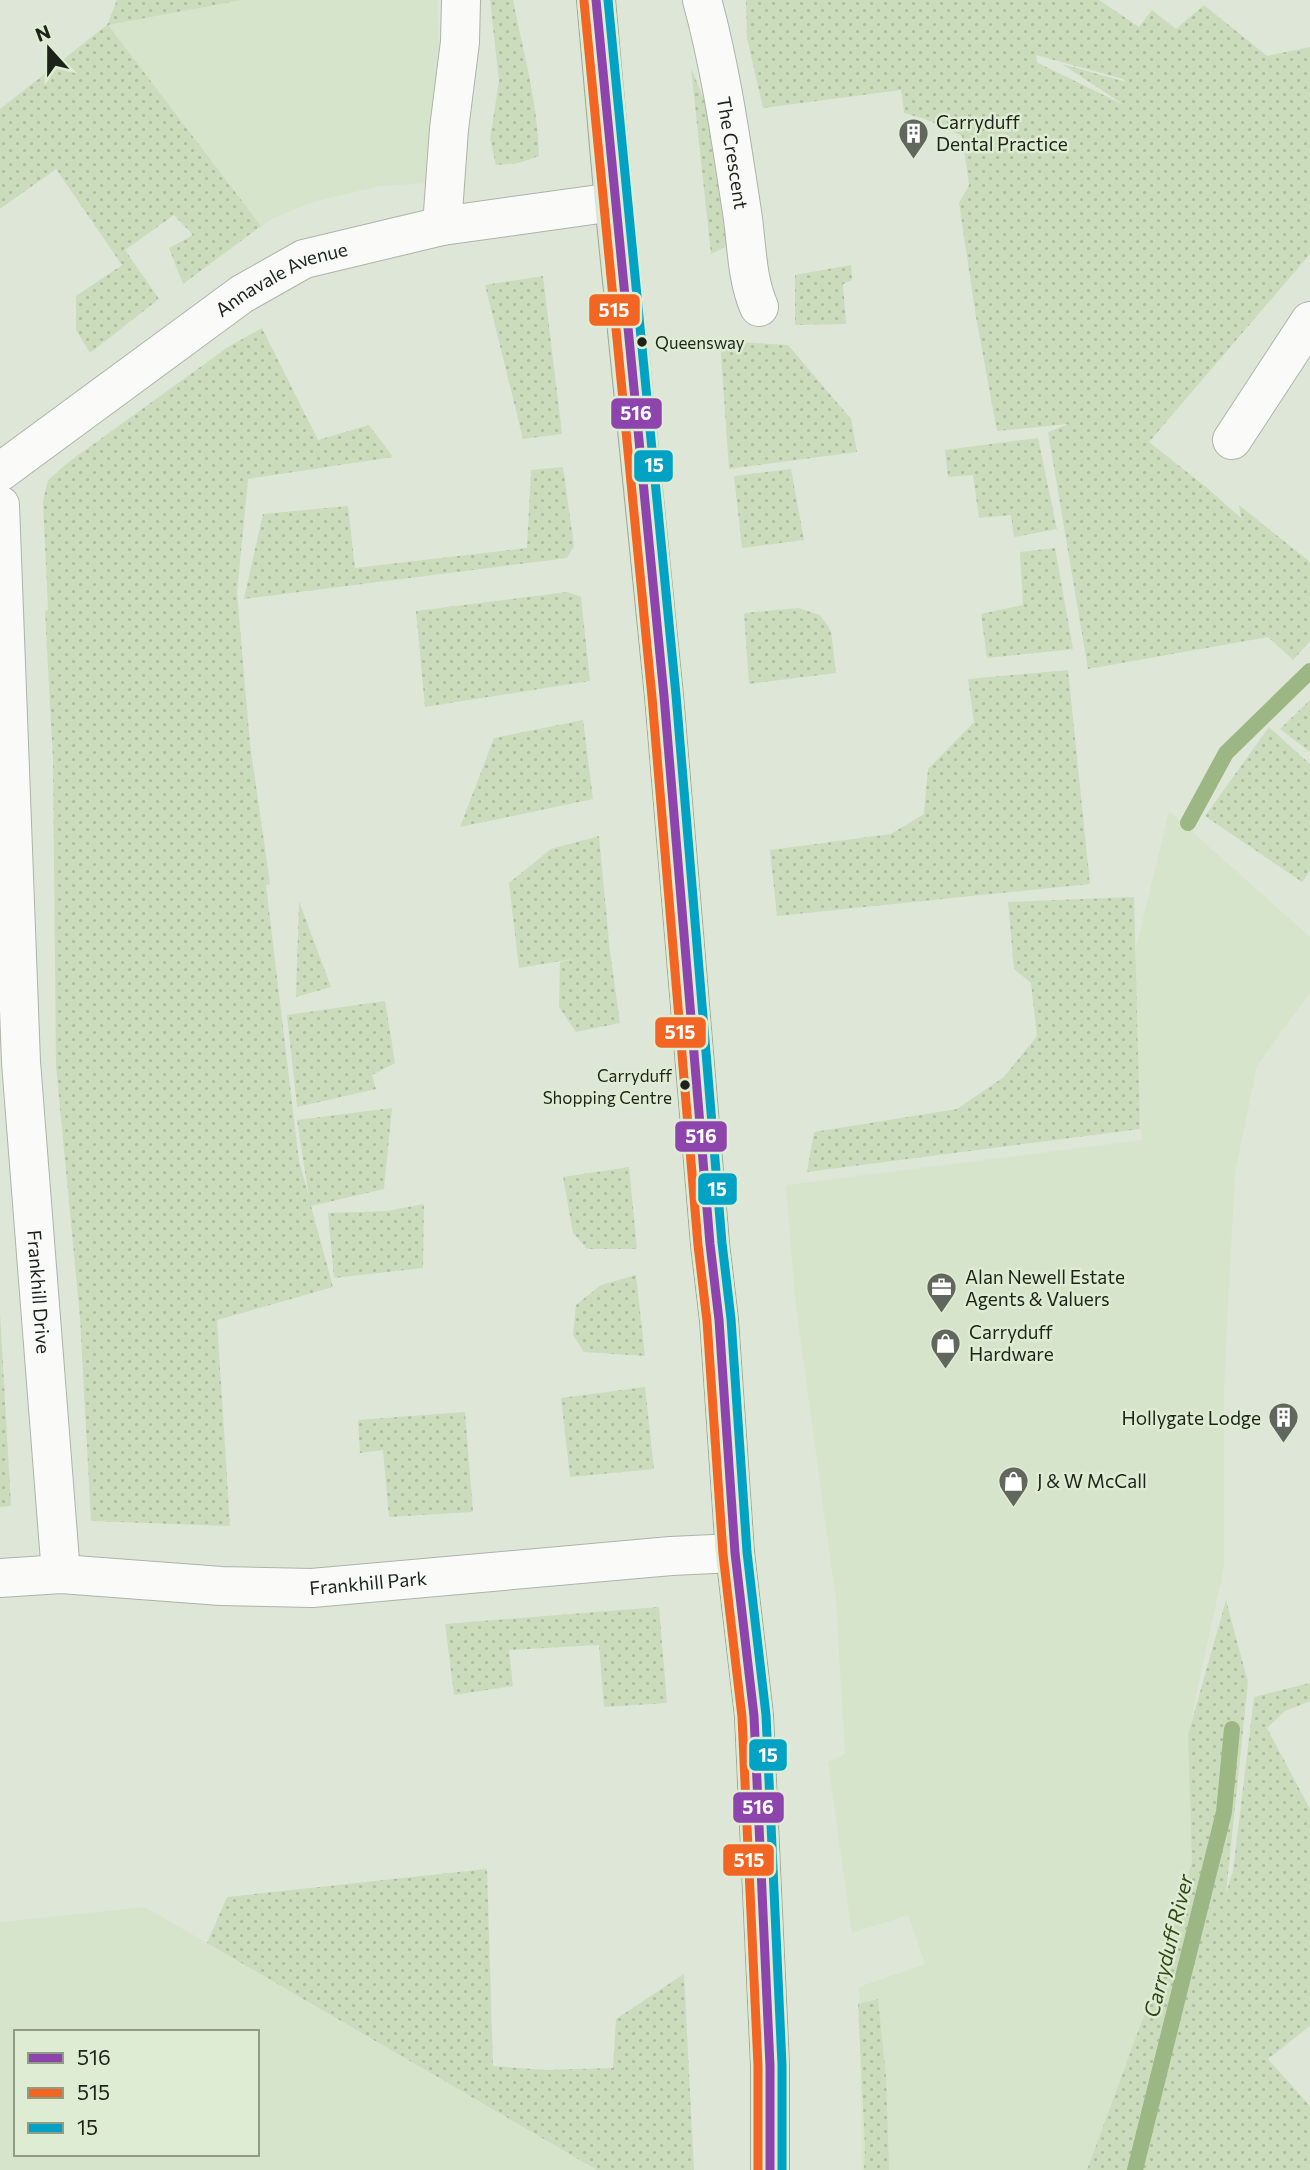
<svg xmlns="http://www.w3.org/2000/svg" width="1310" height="2170" viewBox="0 0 1310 2170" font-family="Commissioner,sans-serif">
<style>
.built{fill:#d7e4cc;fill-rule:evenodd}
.grass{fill:url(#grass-dots);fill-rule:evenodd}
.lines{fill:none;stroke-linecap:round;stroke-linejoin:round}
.stream{stroke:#9cb783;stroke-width:16}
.minor-casing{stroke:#aeb3a9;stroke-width:40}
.trunk-casing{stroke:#9ea896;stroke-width:40}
.minor{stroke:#fafbf9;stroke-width:38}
.trunk{stroke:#dde2d8;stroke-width:38}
.bus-1-casing{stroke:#ddecd2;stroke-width:14}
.bus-2-casing{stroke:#ddecd2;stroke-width:14}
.bus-3-casing{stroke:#ddecd2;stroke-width:14}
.bus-1{stroke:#8e44ad;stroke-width:9}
.bus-2{stroke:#f26522;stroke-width:9}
.bus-3{stroke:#02a2c5;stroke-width:9}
.bus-dot{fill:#1e231a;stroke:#ddecd2;stroke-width:2.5}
.labels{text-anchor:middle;stroke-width:5;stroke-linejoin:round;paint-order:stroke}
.bus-label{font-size:17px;fill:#1e231a;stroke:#ddecd2;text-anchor:start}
.poi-label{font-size:19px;fill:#1e231a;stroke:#ddecd2;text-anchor:start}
.street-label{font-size:19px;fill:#1e231a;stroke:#ddecd2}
.water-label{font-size:21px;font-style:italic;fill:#304716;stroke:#ddecd2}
.line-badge{stroke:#ddecd2;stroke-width:2.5}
.badge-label{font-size:19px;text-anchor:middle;font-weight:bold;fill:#fff}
</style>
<defs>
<pattern id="grass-dots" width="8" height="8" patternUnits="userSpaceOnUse" patternTransform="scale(1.75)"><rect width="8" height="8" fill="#cbdcbd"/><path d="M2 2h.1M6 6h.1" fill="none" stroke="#aebca2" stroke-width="1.8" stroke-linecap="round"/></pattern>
</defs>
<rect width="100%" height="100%" fill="#dee6d8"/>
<!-- built -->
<path class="built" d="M242,0H437L446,182L380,186L313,202L274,218L261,226L107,25Z
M1169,811L1310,937V993L1257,1066L1235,1173L1224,1386V1567L1192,1714V1861L1164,1961L1087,2170H862L859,1987L925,1964L908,1915L852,1933L828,1762L845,1754L836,1601L795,1299L786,1185L1142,1140L1133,1016L1136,948Z
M145,1907L597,2170H0V1922ZM16,2032H257V2154H16Z"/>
<!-- grass -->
<path class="grass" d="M117,0H242L108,25L261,226L183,284L169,248L193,235L174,215L125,250L159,299L90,353L76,330V296L122,265L56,169L0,209V109L107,25Z
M490,0H513C523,51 538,104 539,156L519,163L496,165L490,139L499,81Z
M746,0H1099L1139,27L1152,10L1176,29L1204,5L1267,56L1310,47V254L1149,442L1206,487L1241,518L1239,505L1310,562V641L1293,660L1268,637L1088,669L1048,432L1069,424L997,431L976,317L959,203L969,185L962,136L925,119L904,113L901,90L763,108L747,38ZM1036,55L1123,79L1126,82L1062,64L1124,105L1038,63V66Z
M691,68L712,119L733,243L711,254Z
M851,265L852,280L843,284L846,324L795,325V275Z
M543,276L562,434L523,439L485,285Z
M262,328L318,440L369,425L393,457L248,479L237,593L250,744L270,884L266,885L299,1161L309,1197L297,1120L392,1108L384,1189L311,1206L333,1287L217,1320L230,1526L91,1521L80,1317L56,1066L53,760L45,611L48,610L43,501L48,480L70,461L228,347Z
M720,341L788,345L851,419L857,452L729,469Z
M1038,438L1057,529L1014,537L1011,515L979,518L973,475L948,477L945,450Z
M563,467L574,546L567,558L244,599L263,514L348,506L355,568L527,548L531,470Z
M791,469L804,540L742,548L734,476Z
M1055,548L1073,649L987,658L981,614L1023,605L1020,552Z
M567,592L581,597L590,681L425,707L416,611Z
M799,608L820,615L831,631L836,673L749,684L744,613Z
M1068,670L1090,884L777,916L770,850L891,834L924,814L928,769L974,722L968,679Z
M1310,700V752L1280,729Z
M583,720L593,799L460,827L494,738Z
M1269,727L1310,764V871L1302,882L1205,816Z
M599,836L610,952L620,1023L576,1032L559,1007L560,962L573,959L519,968L509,883L551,849Z
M1134,897L1140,1129L807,1172L814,1132L957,1109L1004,1077L1037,1036L1031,983L1014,969L1008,902Z
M299,901L331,987L296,997Z
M385,1001L395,1063L372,1075L376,1089L297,1107L287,1015Z
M629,1167L637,1249H587L573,1233L563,1177Z
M424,1204L423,1268L334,1278L328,1213L387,1211Z
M636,1275L645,1356L584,1352L573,1335L576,1305L601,1285Z
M0,1312L11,1506L0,1507Z
M645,1387L654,1469L570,1477L561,1398Z
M465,1412L473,1512L389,1517L383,1450L360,1453L358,1420Z
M1226,1600L1248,1682L1226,1893L1233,1871L1254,1697L1310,1683V1701L1285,1711L1267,1728L1310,1809V2026L1268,2059L1310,2106V2170H1087L1164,1961L1192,1861L1188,1735Z
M659,1607L667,1703L604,1707L599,1645L509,1650L513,1686L454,1695L445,1624Z
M487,1869L493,2066L546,2070L613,2068L616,2019L684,1974L694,2170H597L207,1943L227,1897Z
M878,1999L886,2076L889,2170H864L865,2147L858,2004Z"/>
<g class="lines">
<!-- stream -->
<path class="stream" d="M1188,823L1226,753L1310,671
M1135,2170L1224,1812L1232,1729"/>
<defs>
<g id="minor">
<path id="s1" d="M702,0C721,69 731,141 742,212C747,243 746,277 759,307"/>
<path d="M442,226L449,129L460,42L461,0"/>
<path d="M1232,440L1310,321"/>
<path id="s2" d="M0,472L242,294L304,259L442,226L614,202"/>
<path id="s3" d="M0,505L21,1062L61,1574"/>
<path id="s4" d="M0,1578L61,1574L221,1586L312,1588L671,1556L735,1553"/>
</g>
<path id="trunk" d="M596,0L614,202L664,696L710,1244L719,1320L735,1553L754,1716L770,2066V2170"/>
</defs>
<!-- minor casing -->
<use href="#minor" class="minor-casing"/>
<!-- trunk casing -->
<use href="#trunk" class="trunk-casing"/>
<!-- minor -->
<use href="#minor" class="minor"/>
<!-- trunk -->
<use href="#trunk" class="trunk"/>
<defs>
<path id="bus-1" d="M596,0L664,696L710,1244L719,1320L735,1553L754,1716L770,2066V2170"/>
<path id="bus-2" d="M584,1L652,697L698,1245L707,1321L723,1554L742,1717L758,2066V2170"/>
<path id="bus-3" d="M608,0L676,695L722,1243L731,1319L747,1552L766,1715L782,2065V2170"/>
</defs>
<!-- bus-1 casing -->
<use href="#bus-1" class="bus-1-casing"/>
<!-- bus-2 casing -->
<use href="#bus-2" class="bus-2-casing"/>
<!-- bus-3 casing -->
<use href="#bus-3" class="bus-3-casing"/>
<!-- bus-1 -->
<use href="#bus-1" class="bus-1"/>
<!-- bus-2 -->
<use href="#bus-2" class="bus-2"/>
<!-- bus-3 -->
<use href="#bus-3" class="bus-3"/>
</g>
<!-- icons -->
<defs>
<symbol id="building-pin" viewBox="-11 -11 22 30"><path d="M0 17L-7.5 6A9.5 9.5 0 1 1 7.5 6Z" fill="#61675c" stroke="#ddecd2"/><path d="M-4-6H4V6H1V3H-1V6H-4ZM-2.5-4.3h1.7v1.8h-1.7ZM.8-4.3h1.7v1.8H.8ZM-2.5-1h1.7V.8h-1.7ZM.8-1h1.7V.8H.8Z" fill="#fff"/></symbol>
<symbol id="office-pin" viewBox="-11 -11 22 30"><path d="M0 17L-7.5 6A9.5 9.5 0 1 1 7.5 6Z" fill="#61675c" stroke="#ddecd2"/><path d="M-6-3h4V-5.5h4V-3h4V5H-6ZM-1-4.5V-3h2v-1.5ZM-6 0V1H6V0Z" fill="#fff"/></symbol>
<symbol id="shop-pin" viewBox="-11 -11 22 30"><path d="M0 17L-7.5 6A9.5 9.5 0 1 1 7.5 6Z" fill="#61675c" stroke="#ddecd2"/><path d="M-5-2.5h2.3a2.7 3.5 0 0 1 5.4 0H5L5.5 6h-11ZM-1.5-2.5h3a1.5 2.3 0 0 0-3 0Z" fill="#fff"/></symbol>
</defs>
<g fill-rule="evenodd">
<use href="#building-pin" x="896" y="116" width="35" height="47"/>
<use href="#office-pin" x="924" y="1270" width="35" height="47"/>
<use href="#shop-pin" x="928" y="1326" width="35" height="47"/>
<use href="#building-pin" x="1266" y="1400" width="35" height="47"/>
<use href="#shop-pin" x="996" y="1464" width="35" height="47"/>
</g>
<!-- markers -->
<g class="bus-dot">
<circle cx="642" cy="342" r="6"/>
<circle cx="685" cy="1085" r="6"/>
</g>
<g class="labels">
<!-- bus labels -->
<g class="bus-label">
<text x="655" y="349">Queensway</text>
<text x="672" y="1082" text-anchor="end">Carryduff<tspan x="672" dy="22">Shopping Centre</tspan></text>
</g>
<!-- poi labels -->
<g class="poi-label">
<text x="936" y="129">Carryduff<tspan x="936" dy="22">Dental Practice</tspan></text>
<text x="965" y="1284">Alan Newell Estate<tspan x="965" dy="22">Agents &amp; Valuers</tspan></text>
<text x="969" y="1339">Carryduff<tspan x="969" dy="22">Hardware</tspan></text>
<text x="1261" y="1425" text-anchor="end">Hollygate Lodge</text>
<text x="1037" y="1488">J &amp; W McCall</text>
</g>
<!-- street labels -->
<g class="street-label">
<text dy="7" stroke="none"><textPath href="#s1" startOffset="156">The Crescent</textPath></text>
<text dy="7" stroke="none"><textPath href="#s2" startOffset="343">Annavale Avenue</textPath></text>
<text dy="7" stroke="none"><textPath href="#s3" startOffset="788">Frankhill Drive</textPath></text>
<text dy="7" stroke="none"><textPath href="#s4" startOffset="369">Frankhill Park</textPath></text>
</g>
<!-- water labels -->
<g class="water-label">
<text transform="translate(1169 1946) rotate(-76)" y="7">Carryduff River</text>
</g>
</g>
<g class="line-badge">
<rect x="588" y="293" width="53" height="34" rx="7" fill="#f26522"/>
<rect x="610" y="397" width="53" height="33" rx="7" fill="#8e44ad"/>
<rect x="633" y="449" width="41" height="34" rx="7" fill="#02a2c5"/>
<rect x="654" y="1016" width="53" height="33" rx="7" fill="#f26522"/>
<rect x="674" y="1120" width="54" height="33" rx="7" fill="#8e44ad"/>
<rect x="697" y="1172" width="41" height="34" rx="7" fill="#02a2c5"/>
<rect x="748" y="1738" width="40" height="34" rx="7" fill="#02a2c5"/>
<rect x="732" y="1791" width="53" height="33" rx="7" fill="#8e44ad"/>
<rect x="722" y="1843" width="53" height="34" rx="7" fill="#f26522"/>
</g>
<g class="badge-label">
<text x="614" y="317">515</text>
<text x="636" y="420">516</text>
<text x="654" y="472">15</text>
<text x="680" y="1039">515</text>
<text x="701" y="1143">516</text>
<text x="717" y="1196">15</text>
<text x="768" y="1762">15</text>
<text x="758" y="1814">516</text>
<text x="749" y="1867">515</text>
</g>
<!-- legend -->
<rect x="14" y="2030" width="245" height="126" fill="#ddecd2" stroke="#919c88" stroke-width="2"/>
<rect x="28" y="2053" width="35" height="10" fill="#8e44ad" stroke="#919c88" stroke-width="2"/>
<text x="77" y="2065" font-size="21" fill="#1e231a">516</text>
<rect x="28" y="2088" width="35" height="10" fill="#f26522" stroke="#919c88" stroke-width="2"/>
<text x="77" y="2100" font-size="21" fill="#1e231a">515</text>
<rect x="28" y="2123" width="35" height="10" fill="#02a2c5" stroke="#919c88" stroke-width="2"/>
<text x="77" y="2135" font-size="21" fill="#1e231a">15</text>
<!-- north arrow -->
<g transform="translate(49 49) rotate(339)" stroke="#ddecd2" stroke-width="5" paint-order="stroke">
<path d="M0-5L12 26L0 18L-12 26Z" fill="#1e231a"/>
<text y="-10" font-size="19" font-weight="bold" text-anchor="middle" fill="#1e231a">N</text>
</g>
</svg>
